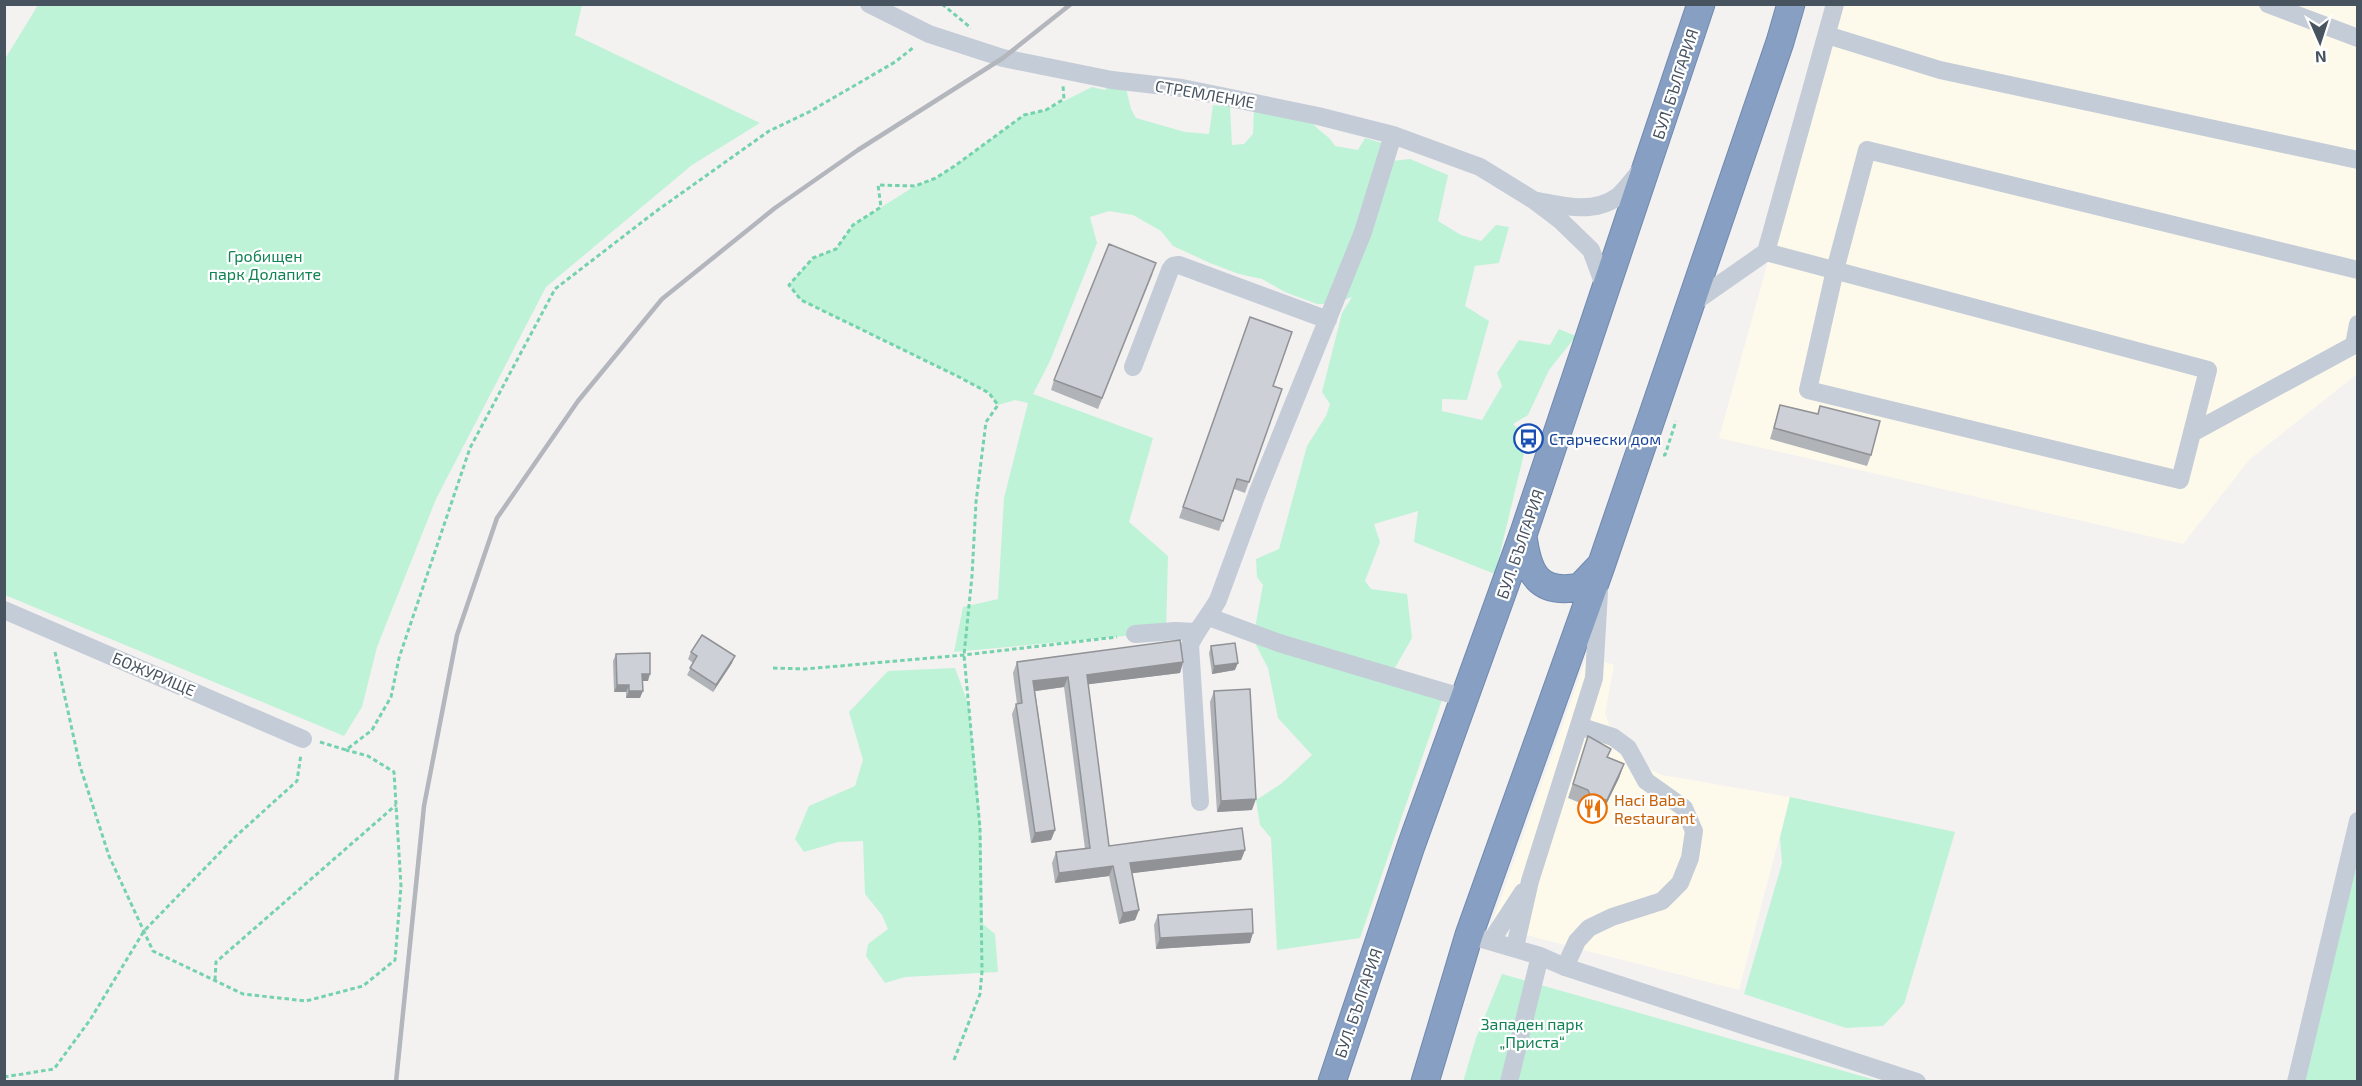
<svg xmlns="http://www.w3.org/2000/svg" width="2362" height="1086" viewBox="0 0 2362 1086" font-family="'Exo 2',sans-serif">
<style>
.commercial{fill:#fdfaec}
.green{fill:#bef3d7}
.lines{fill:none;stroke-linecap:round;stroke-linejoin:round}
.highway-casing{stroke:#718aaf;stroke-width:29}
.path{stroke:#74d3ac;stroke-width:3;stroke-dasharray:4.5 3;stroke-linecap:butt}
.minor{stroke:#c4ccd7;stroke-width:18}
.highway{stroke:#869fc3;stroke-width:27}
.rail{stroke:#b3b6bc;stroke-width:4.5}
.wall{fill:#b0b3b8}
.shaded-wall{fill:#909296}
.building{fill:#cdd0d6;stroke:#909296;stroke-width:1.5}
.labels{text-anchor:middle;stroke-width:4.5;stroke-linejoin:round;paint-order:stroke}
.street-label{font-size:16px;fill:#485360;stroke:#fff}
.park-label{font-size:16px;fill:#118353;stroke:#fff}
.transit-label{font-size:16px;fill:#164399;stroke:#fff;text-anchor:start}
.food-label{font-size:16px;fill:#c56008;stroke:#fff;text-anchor:start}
</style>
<rect width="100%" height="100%" fill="#f4f1f1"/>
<!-- commercial -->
<path class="commercial" d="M1839,5H2357V374L2250,459L2183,544L1719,438Z
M1587,656L1614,665L1605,713L1620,755L1662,775L1790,797L1739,990L1491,926Z"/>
<!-- green -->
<path class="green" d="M38,5H582L575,35L760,123L692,165L546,287L436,499L377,647L362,707L344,736L5,595V59Z
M1112,80L1125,84L1131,109L1136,118L1185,132L1209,134L1213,105L1230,107L1232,145L1244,144L1253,134L1254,108L1310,119C1318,133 1328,133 1335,146L1358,150L1365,138L1382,143L1383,162L1410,159L1448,175L1438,221L1461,235L1481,241L1496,225L1509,227L1499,263L1475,266L1465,306L1489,321L1467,400L1442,399V411L1482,420L1502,386L1497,373L1519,340L1550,345L1559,329L1576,336L1549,370L1528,415L1513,424L1528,437L1495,574L1414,542L1418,511L1374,524L1380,542L1365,581L1371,589L1407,594L1412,638L1388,680L1443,697L1360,938L1277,950L1271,838L1260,825L1256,800L1281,784L1312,755L1278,718L1268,668L1253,639L1263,585L1257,577L1256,559L1279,549L1307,446L1326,416L1330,404L1322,392L1342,313L1352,297L1333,304H1317L1285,292L1262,279L1239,274L1210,263L1173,246L1161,231L1133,215L1109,211L1090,217L1097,243L1050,361L1033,394L1153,438L1129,522L1168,556L1166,632L954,652L963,607L998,599L1004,498L1028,403L1015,400L998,405L989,393L959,377L801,300L789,285L813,258L836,249L853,225L915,186L936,178L956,165L1024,115L1046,110L1092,87L1105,90Z
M955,668L969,706L981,828L983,924L995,934L998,972L905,977L885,983L866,956L868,944L888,929L882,915L865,894L863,841L838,842L804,852L795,839L809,806L855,786L863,760L849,712L888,671Z
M1790,797L1955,832L1904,1004L1883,1026L1846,1028L1744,994L1782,863L1780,838Z
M2357,864V1081H2303Z
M1502,974L1879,1081L1463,1082L1476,1038Z"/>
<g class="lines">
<defs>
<path id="highway" d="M1523,536C1528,574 1538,595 1580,587L1600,566
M1332,1082L1411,846L1523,535L1701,4
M1425,1082L1469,935L1601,566L1780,42L1791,4"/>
</defs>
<!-- highway casing -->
<use href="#highway" class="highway-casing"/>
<!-- path -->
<path class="path" d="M942,4L971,28
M1663,455H1665L1676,421
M55,652L80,766L109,856L153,951L243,994L306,1001L363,986L395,960L401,886L394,772L368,756L346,750
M773,668L805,669L964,655L1117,637
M320,742L346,750L372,730L391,697L399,658L470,448L555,289L655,212L769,131L809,112L895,62L914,47
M215,980L216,962L396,805
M954,1060L980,994L982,971L980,828L964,655L972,576L976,502L986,422L998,405L989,393L959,377L801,300L789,285L813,258L836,249L853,225L881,207L878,185L915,186L936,178L956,165L1024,115L1046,110L1064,99L1063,86
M4,1077L54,1069L90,1020L144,931L236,836L297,781L301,754"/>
<!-- minor -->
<path class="minor" d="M869,4L929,34L1003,58L1112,80L1182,88L1318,116L1393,135L1480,167L1535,201L1560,220L1591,250L1606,290
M2268,4L2358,38
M1827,35L1940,70L2358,160
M1538,201C1563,206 1594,214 1617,197C1626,190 1634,177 1642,169
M1766,252L2208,370L2180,480L1808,390L1835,270L1867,150L2358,270
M1690,305L1766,252L1835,4
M1133,367L1170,270L1173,266L1179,265L1328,320
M2192,433L2354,345L2358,324
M4,610L303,739
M1209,617L1279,643L1464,698
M1135,634L1175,631L1196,632
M1200,802L1190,645C1197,629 1209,616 1218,600L1257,494L1363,232L1393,135
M1469,935L1540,956L1509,1082
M1491,941L1523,892
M1515,947L1530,881L1594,678L1599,592
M1540,956L1565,967L1917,1082
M1565,967L1577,941L1589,928L1612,917L1662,901L1680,883L1690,858L1694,831L1684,808L1646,781L1628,748L1613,737L1579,726
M2296,1082L2358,821"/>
<!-- highway -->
<use href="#highway" class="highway"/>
<!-- rail -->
<path class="rail" d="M396,1082L424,806L457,635L497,518L578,401L662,299L775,208L858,150L1003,58L1071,4"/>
</g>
<!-- wall -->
<path class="wall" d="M1153,273L1098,409L1051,390L1054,380Z
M1250,317L1273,386L1282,389L1245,493L1234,489L1219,531L1179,518Z
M1780,405L1818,414L1820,406L1871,455L1867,466L1770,439Z
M1211,646L1235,670L1212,674L1209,653Z
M691,652L732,663L713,692L687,675L693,663L688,659Z
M616,654L648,681H642L640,698H626V692H614L613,661Z
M1017,662H1183L1180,673L1088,684L1109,846L1245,850L1241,860L1132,873L1139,910L1135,920L1119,924L1109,876L1055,883L1052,863L1056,852L1085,849L1064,687L1035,691L1055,830L1051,840L1031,843L1012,714L1016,704H1017L1013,673Z
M1214,691L1252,810L1217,812L1210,702Z
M1588,736L1611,749L1608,757L1624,764L1619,778L1602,813H1587L1583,804L1568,798Z
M1158,915L1250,943L1156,949L1154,925Z"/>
<!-- shaded-wall -->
<path class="shaded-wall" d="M735,656L732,663L713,692L716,685Z
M1183,662L1180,673L1083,685L1087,675Z
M1238,663L1235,670L1212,674L1214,666Z
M642,674H650L648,681H640Z
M1068,677L1064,687L1029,692L1033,681Z
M617,685H629L626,692H614Z
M629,691H643L640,698H626Z
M1624,764L1619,778L1602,813H1587L1592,799Z
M1256,799L1252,810L1217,812L1221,801Z
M1055,830L1051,840L1031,843L1035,833Z
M1245,850L1241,860L1126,874L1130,863Z
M1113,866L1109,876L1055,883L1059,873Z
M1139,910L1135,920L1119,924L1123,913Z
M1253,933L1250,943L1156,949L1160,938Z"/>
<!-- building -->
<path class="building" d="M1109,244L1156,263L1102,398L1054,380Z
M1250,317L1292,332L1273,386L1282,389L1249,482L1237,479L1223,521L1183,507Z
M1780,405L1818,414L1820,406L1880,421L1871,455L1774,428Z
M702,635L735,656L716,685L690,668L697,656L691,652Z
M1180,640L1183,662L1087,675L1109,846L1242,828L1245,850L1130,863L1139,910L1123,913L1113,866L1059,873L1056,852L1090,848L1068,677L1033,681L1055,830L1035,833L1016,704L1022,703L1017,662Z
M1235,643L1238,663L1214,666L1211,646Z
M650,653V674H642L643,691H629V685H617L616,654Z
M1250,689L1256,799L1221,801L1214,691Z
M1588,736L1611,749L1607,757L1624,764L1607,800L1592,799L1588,790L1573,784Z
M1252,909L1253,933L1160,938L1158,915Z"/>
<!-- icons -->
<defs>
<symbol id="bus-ring" viewBox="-11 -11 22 22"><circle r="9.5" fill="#fff" stroke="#1a4fb4" stroke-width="1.5"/><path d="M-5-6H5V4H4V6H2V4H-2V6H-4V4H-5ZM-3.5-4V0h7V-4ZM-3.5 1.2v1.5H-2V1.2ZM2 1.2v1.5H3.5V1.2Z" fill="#1a4fb4"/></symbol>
<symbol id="restaurant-ring" viewBox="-11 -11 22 22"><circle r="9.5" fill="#fff" stroke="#e8710a" stroke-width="1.5"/><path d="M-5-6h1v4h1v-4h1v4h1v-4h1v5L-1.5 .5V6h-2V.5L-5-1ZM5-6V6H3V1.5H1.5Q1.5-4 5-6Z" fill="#e8710a"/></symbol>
</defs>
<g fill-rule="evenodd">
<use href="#bus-ring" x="1512" y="422" width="33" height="33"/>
<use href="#restaurant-ring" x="1576" y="792" width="33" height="33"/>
</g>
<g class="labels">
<!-- street labels -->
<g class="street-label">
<text transform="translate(1675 84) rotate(-72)" y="6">БУЛ. БЪЛГАРИЯ</text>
<text transform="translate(1205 94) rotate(10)" y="6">СТРЕМЛЕНИЕ</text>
<text transform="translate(1520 544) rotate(-71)" y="6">БУЛ. БЪЛГАРИЯ</text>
<text transform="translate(154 674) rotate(23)" y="6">БОЖУРИЩЕ</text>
<text transform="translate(1358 1003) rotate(-71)" y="6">БУЛ. БЪЛГАРИЯ</text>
</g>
<!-- park labels -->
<g class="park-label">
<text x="265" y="262">Гробищен<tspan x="265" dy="18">парк Долапите</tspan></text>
<text x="1532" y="1030">Западен парк<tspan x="1532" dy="18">„Приста“</tspan></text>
</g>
<!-- transit labels -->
<g class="transit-label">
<text x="1549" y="445">Старчески дом</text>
</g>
<!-- food labels -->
<g class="food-label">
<text x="1614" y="806">Haci Baba<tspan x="1614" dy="18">Restaurant</tspan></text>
</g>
</g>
<!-- border -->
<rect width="2362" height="1086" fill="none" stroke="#485360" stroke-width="12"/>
<!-- north arrow -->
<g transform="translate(2320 42) rotate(177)" stroke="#ffffff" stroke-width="4.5" paint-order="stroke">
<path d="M0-4.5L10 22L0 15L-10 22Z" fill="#485360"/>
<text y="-9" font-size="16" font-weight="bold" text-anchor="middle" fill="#485360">N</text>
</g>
</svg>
